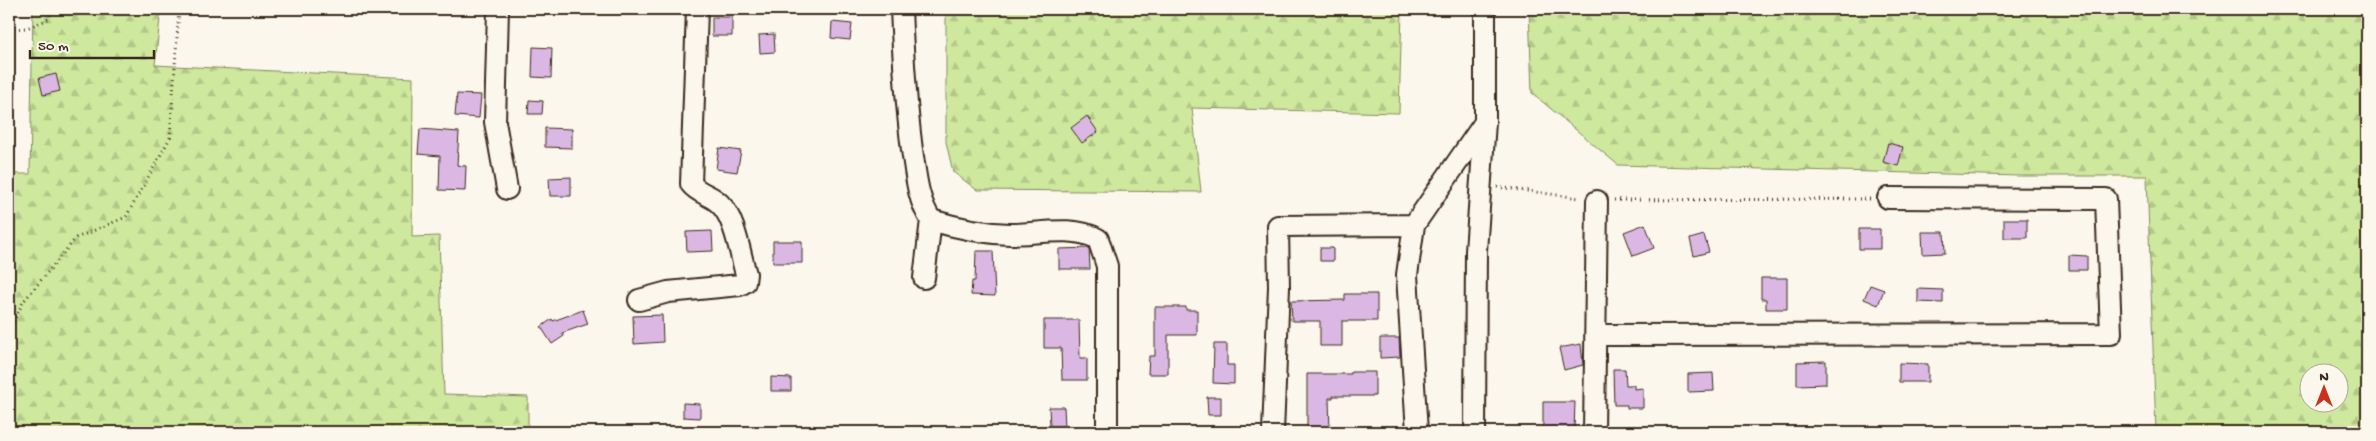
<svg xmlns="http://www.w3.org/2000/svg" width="2376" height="441" viewBox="0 0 2376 441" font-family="'Gochi Hand',sans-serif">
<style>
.forest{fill:url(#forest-firs);stroke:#84895e;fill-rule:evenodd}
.building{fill:#dbb8e3;stroke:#3b2a1e}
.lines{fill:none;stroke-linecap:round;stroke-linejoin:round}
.minor-casing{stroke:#3b2a1e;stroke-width:24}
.path{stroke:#3b2a1e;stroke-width:3;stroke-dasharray:1 4;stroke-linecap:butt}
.minor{stroke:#fbf7ec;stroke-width:20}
</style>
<defs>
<pattern id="forest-firs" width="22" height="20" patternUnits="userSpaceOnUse" patternTransform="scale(1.25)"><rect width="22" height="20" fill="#cee89e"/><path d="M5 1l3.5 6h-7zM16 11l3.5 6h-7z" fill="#b2c788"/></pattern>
</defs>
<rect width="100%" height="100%" fill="#fbf7ec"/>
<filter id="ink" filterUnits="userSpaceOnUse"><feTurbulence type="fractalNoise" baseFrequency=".02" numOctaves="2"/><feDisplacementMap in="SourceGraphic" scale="10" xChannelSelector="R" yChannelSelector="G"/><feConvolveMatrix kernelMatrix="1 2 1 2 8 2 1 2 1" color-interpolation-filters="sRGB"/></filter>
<g filter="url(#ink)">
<!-- forest -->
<path class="forest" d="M33,9H161L155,65L413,78L412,237L439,236L444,394L528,397V432H9V174H30Z
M946,9H1402L1399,113L1192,108L1201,192L977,190L953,172L946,142Z
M1529,9H2367V432H2156L2147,176H2020L1618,165L1532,93ZM2308,374H2338V404H2308Z"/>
<!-- building -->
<path class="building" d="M712,17H732V36H712Z
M832,22L852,24L850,40L831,38Z
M774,34L775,52L760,53L759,35Z
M533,47L552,48L551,78L532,77Z
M56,74L60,91L43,95L39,78Z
M457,94L481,95L479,118L455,116Z
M529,100L543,101L542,114H528Z
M1087,116L1098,132L1082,143L1071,128Z
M545,128L572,129V148L545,147Z
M420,129L459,132L457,165L466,166L465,191L439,190L440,156L418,154Z
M1888,143L1903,147L1898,166L1883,162Z
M719,148L741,151L737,172L716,169Z
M571,177V196H550L549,178Z
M2004,219H2027V238H2004Z
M1645,224L1654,248L1633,256L1624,232Z
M1859,229H1880V249H1859Z
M712,231L713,251L687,252L686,232Z
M1922,232H1944L1945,253L1923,254Z
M1704,235L1709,252L1694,256L1690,239Z
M773,241H802V263H773Z
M1089,248L1090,269H1059V249Z
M1320,248H1333V261H1320Z
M976,251H993L995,296L971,295L972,281H975Z
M2069,255L2087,256V270H2069Z
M1761,278H1787V309H1766V299H1761Z
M1870,285L1884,290L1878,305L1864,299Z
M1918,289L1943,290V303L1918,302Z
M1345,294H1377V321H1342V346H1320V321H1292L1291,301L1345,300Z
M1155,307H1186V310H1197V335H1168V374H1148L1149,356H1155Z
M583,310L588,324L562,333L564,336L552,344L541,327L552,319L553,321Z
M662,315L663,342L634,344L633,316Z
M1044,320H1079L1080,358H1087V380H1062L1061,348H1044Z
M1380,338H1399L1400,357L1380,358Z
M1214,344H1227V365H1234V384L1213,383Z
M1581,344L1583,365L1564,370L1559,348Z
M1826,361V384L1797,385V362Z
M1899,363L1928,364V382H1899Z
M1613,369H1625L1626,385H1634V389L1643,388V408H1627V405H1614Z
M1351,372H1375V396H1333V398H1329L1330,432H1307V374H1351Z
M1713,373L1714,391L1688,392V374Z
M771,377L791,378V391H771Z
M1207,397H1221V415H1208Z
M1543,402H1575L1574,431L1543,430Z
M683,403L700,404V418L683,417Z
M1049,407H1064L1065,426H1050Z"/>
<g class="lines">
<defs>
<path id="minor" d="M498,9L495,122L507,189
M901,9C903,56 906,103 912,150C916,174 917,199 931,220L924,278
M931,220C957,228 982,233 1010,234C1039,234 1072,225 1098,239L1107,266V432
M639,300L668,292L740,285L745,282L746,274C740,254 735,218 720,204C712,195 699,194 691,184L697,9
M1596,335L2111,334L2106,199L1888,198
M1273,432L1279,287L1278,226L1414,225
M1417,432L1407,275L1414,225L1485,122
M1475,432L1476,251L1485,122V9
M1594,432L1597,201"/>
</defs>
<!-- minor casing -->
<use href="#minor" class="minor-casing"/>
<!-- path -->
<path class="path" d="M9,29L27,28L49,19L52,9
M1497,187L1580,198
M1614,200L1873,199
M9,331L23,302L76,238L126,217L170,138L179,9"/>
<!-- minor -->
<use href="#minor" class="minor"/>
</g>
</g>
<!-- margin -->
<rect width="2376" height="441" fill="none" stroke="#fbf7ec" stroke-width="30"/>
<rect x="15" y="15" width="2346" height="411" fill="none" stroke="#3b2a1e" stroke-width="2" filter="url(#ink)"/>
<!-- north arrow -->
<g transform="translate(2324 388)"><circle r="24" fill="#fbf7ec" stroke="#aea59a"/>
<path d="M0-4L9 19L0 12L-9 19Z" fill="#c8321e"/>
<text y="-8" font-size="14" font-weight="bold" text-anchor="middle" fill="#3b2a1e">N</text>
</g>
<!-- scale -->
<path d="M30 50v8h124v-8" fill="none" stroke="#3b2a1e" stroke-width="2.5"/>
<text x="38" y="50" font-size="15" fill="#3b2a1e" stroke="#fbf7ec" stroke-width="4" paint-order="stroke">50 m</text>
</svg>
